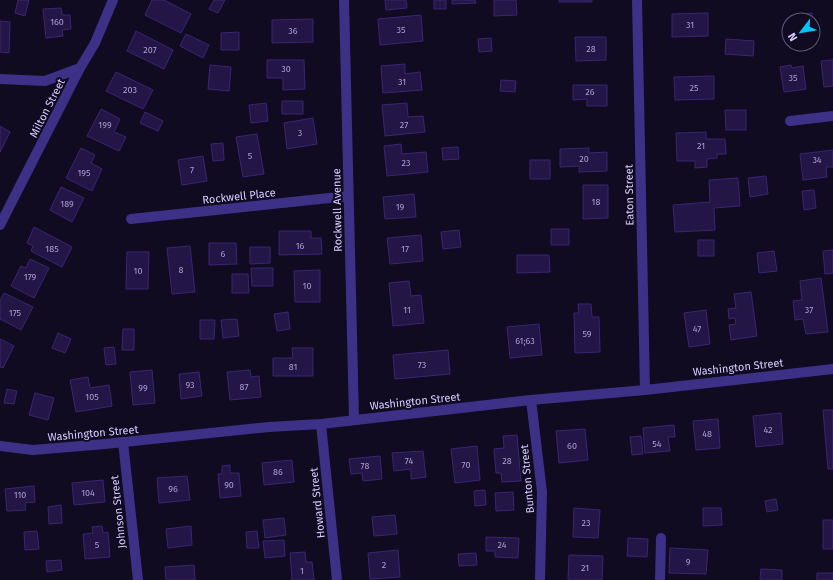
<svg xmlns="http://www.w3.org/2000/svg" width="833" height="580" viewBox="0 0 833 580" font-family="'Fira Sans',sans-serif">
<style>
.building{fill:#231545;stroke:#3c2474}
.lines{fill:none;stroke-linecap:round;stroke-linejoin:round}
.minor{stroke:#3c3186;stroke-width:10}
.labels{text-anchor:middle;stroke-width:4;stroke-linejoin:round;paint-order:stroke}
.number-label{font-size:9px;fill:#aa9ed0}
.street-label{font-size:11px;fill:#d7ccff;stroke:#110b22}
</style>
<rect width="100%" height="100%" fill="#110b22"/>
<!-- building -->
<path class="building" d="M18,0H29L25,16L15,13Z
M152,0H164L191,14L181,33L145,15Z
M214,0H225L218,13L209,9Z
M385,0H406L407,8L386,10Z
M434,0H446V9H434Z
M452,0H475L476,3L452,4Z
M494,0H516L517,15L494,16Z
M559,0H592V2H559Z
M61,8L62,15H70L71,29L62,30L63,36L46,38L43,9Z
M708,13V36L672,37V14Z
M812,13L813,20H803V14Z
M421,15L423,41L380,45L378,19Z
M313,19V42L272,43V20Z
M0,21L10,22L9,53L0,52Z
M136,31L173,50L164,69L127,51Z
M239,32V50H221V33Z
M186,34L209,45L203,58L180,46Z
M575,37H606V60L576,61Z
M491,38L492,51L479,52L478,39Z
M726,39L754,41L753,56L725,54Z
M267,60H304L305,89L283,90V78H267Z
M833,60V86L824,87L821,61Z
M405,64V74L420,72L422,90L383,93L381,66Z
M210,65L231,67L229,91L208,89Z
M791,65L792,68L803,66L806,89L784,92L780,67Z
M116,72L153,90L143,109L106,91Z
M714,76V99L675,100L674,77Z
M501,80L516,81L515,92L500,91Z
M573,85H607V106H587V99L573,100Z
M282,101H303V114H282Z
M266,103L268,121L251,123L249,105Z
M407,103L408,117L423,116L425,132L385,136L382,105Z
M101,109L120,119L114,132L126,137L119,151L87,136Z
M725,110H746V130H726Z
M145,112L163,121L158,131L140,123Z
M313,118L317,144L287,149L284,123Z
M0,126L10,132L0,152Z
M706,132V139H725L726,154H717V158L707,159V167L695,168V161H677L676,133Z
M257,134L264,174L243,177L236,137Z
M223,143L224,160L213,161L211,144Z
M401,144L402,154L426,152L428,172L387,176L384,146Z
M458,147L459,159L443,160L442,148Z
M81,148L95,155L91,163L102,169L92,191L66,178Z
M589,148V153L607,152V171L579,172V166L560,167V149Z
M833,150V167H826L827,177L803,180L800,154Z
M203,156L207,181L182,185L178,160Z
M530,160H550V179H530Z
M766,176L768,194L750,197L748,178Z
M738,178L740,206L714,208L715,230L675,232L673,205L710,202L709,180Z
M583,185H608V218L583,219Z
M61,187L84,198L72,222L50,210Z
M814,190L816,208L804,210L802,191Z
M414,194L416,217L385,219L383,197Z
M34,227L72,247L62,267L31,251L33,246L27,243Z
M551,229H569V245H551Z
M459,230L461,247L443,249L441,232Z
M279,231H311V238H321L322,254L279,255Z
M421,235L423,261L390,264L387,238Z
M698,240H714V256H698Z
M209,243H236L237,264L209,265Z
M190,246L195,292L172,294L167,248Z
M250,247H270V263L250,264Z
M833,250V273L825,274L823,251Z
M774,251L777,271L759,273L757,253Z
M127,252H149L148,289H126Z
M517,255H549L550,272L517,273Z
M30,259L49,268L34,298L11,286L21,266L26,268Z
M251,268H273V286H252Z
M320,270V302H295L294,271Z
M232,274H248L249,293H232Z
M821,278L828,332L806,334L803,319L795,320L793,301L802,300L800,281Z
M409,281L411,296L421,295L424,323L393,326L389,283Z
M751,292L757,336L731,340L729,325L736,324L735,318L729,319L728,309L736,308L734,294Z
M4,293L33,307L21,330L0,319V301Z
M578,304H591L592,317H599L600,352L575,353L574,313H579Z
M706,310L710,344L689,347L684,313Z
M288,312L290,329L277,331L274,314Z
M237,319L239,336L223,338L221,320Z
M200,320H215L214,339H200Z
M539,324L542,355L510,358L507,327Z
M123,329H134V350H122Z
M58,333L71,339L65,353L52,348Z
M0,339L14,346L3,368L0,367Z
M114,347L116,364L106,365L104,348Z
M292,348H313V376H273V358H293Z
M448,350L450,374L395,379L393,355Z
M152,370L155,403L133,405L130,372Z
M250,370L251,377L259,376L261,397L230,400L227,372Z
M199,372L202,396L181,399L179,374Z
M88,377L90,388L109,385L112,406L76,412L70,380Z
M7,389L17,391L14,404L4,403Z
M35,393L54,398L48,420L29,415Z
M823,410H833V469H828Z
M781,413L783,444L756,447L753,416Z
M718,419L720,448L696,450L693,421Z
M674,425L675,437H668L670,451L645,453L643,428Z
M585,429L588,460L559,463L556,431Z
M517,435L521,481L502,482L501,473H496L494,449L504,448L503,436Z
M641,436L643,454L632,455L630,437Z
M477,446L480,480L455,483L451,449Z
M423,451L426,477L411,479V469L394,471L392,453Z
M380,456L382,479L363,481L362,473L351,474L349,459Z
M292,460L294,482L264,485L262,463Z
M230,465V473H239L241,496L220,498L218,474H222V466Z
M187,476L190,500L159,503L157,478Z
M103,480L105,502L74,505L72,483Z
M34,486L35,502L25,503L26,510L7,511L5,489Z
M485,490L486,505L475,506L474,491Z
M513,492L514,510L496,511L495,493Z
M776,499L778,510L767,512L765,501Z
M61,505L62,523L49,524L48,507Z
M574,508L600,510L598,538L573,537Z
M703,508H721L722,525L703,526Z
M395,515L397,534L374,536L372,517Z
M284,518L286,535L265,538L263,520Z
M823,520H833V549H823Z
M102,526L103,533L108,532L110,557L85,559L83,534L93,533L92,527Z
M191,526L192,545L168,548L166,529Z
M37,531L39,549L25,550L24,532Z
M257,531L259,548H247L246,532Z
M486,537L519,538L518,558L495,557V551H486Z
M628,538L648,539L647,557L627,556Z
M284,540L285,556L265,558L263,541Z
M670,548L708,550L706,574L669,573Z
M398,550L400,577L370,579L368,553Z
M305,552L306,562H312L314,580H292L290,553Z
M476,553L477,565L459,566L458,554Z
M569,555L603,556L602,580H568Z
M61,560L62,570L47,572L46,561Z
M194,565L195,580H166L165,567Z
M761,569L782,570V580H760Z
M817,573H833V580H817Z"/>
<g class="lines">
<!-- minor -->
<path class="minor" d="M344,0L354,419
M637,0L645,390
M0,79L45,81L80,68
M790,121L833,116
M131,219L348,196
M0,225L80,68L95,43L113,0
M531,400L542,492L540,580
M321,424L337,580
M123,442L138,580
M0,446L33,450L105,444L269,427L321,424L531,400L645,390L833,369
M660,580L661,538"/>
</g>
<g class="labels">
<!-- number labels -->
<g class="number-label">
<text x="57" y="25">160</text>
<text x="690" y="28">31</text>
<text x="401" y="33">35</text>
<text x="293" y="34">36</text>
<text x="591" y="52">28</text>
<text x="150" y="53">207</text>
<text x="286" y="72">30</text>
<text x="793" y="81">35</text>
<text x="402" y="85">31</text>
<text x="694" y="91">25</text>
<text x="130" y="93">203</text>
<text x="590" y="95">26</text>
<text x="105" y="128">199</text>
<text x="404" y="128">27</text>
<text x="300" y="136">3</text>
<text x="701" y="149">21</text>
<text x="250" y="159">5</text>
<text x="584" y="162">20</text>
<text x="817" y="163">34</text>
<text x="406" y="166">23</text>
<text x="192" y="173">7</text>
<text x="84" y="176">195</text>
<text x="596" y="205">18</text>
<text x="67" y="207">189</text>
<text x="400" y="210">19</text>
<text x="300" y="249">16</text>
<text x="52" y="252">185</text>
<text x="405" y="252">17</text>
<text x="223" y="257">6</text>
<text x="181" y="273">8</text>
<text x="138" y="274">10</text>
<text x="30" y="280">179</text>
<text x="307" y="289">10</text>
<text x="407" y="313">11</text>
<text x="809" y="313">37</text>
<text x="15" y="316">175</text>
<text x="697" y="332">47</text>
<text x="587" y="337">59</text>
<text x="525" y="344">61;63</text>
<text x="422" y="368">73</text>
<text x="293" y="370">81</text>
<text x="190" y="388">93</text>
<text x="244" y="390">87</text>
<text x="143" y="391">99</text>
<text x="92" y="400">105</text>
<text x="768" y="433">42</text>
<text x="707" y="437">48</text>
<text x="657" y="447">54</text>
<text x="572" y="449">60</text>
<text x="409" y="464">74</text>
<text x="507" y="464">28</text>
<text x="466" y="468">70</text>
<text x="365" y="469">78</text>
<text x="278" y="475">86</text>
<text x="229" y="488">90</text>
<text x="173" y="492">96</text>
<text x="88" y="496">104</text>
<text x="20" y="498">110</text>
<text x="586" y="526">23</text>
<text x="97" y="548">5</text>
<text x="502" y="548">24</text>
<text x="688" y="565">9</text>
<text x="384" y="568">2</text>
<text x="585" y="571">21</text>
<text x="302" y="574">1</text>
</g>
<!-- street labels -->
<g class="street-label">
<text transform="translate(47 108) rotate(-63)" y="4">Milton Street</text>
<text transform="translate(629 195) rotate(-91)" y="4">Eaton Street</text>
<text transform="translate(239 196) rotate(-6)" y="4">Rockwell Place</text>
<text transform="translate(337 210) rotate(-91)" y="4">Rockwell Avenue</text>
<text transform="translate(738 367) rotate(-6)" y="4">Washington Street</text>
<text transform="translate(415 401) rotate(-6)" y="4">Washington Street</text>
<text transform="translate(93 433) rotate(-5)" y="4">Washington Street</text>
<text transform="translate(527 479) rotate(-95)" y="4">Bunton Street</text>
<text transform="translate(317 503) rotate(-96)" y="4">Howard Street</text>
<text transform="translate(118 512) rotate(-96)" y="4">Johnson Street</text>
</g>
</g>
<!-- north arrow -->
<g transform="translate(801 32) rotate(239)"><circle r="19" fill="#110b22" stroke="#60587a"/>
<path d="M0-3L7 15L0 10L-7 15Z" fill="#00c6f7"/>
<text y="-6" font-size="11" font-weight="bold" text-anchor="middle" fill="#d7ccff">N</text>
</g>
</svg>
